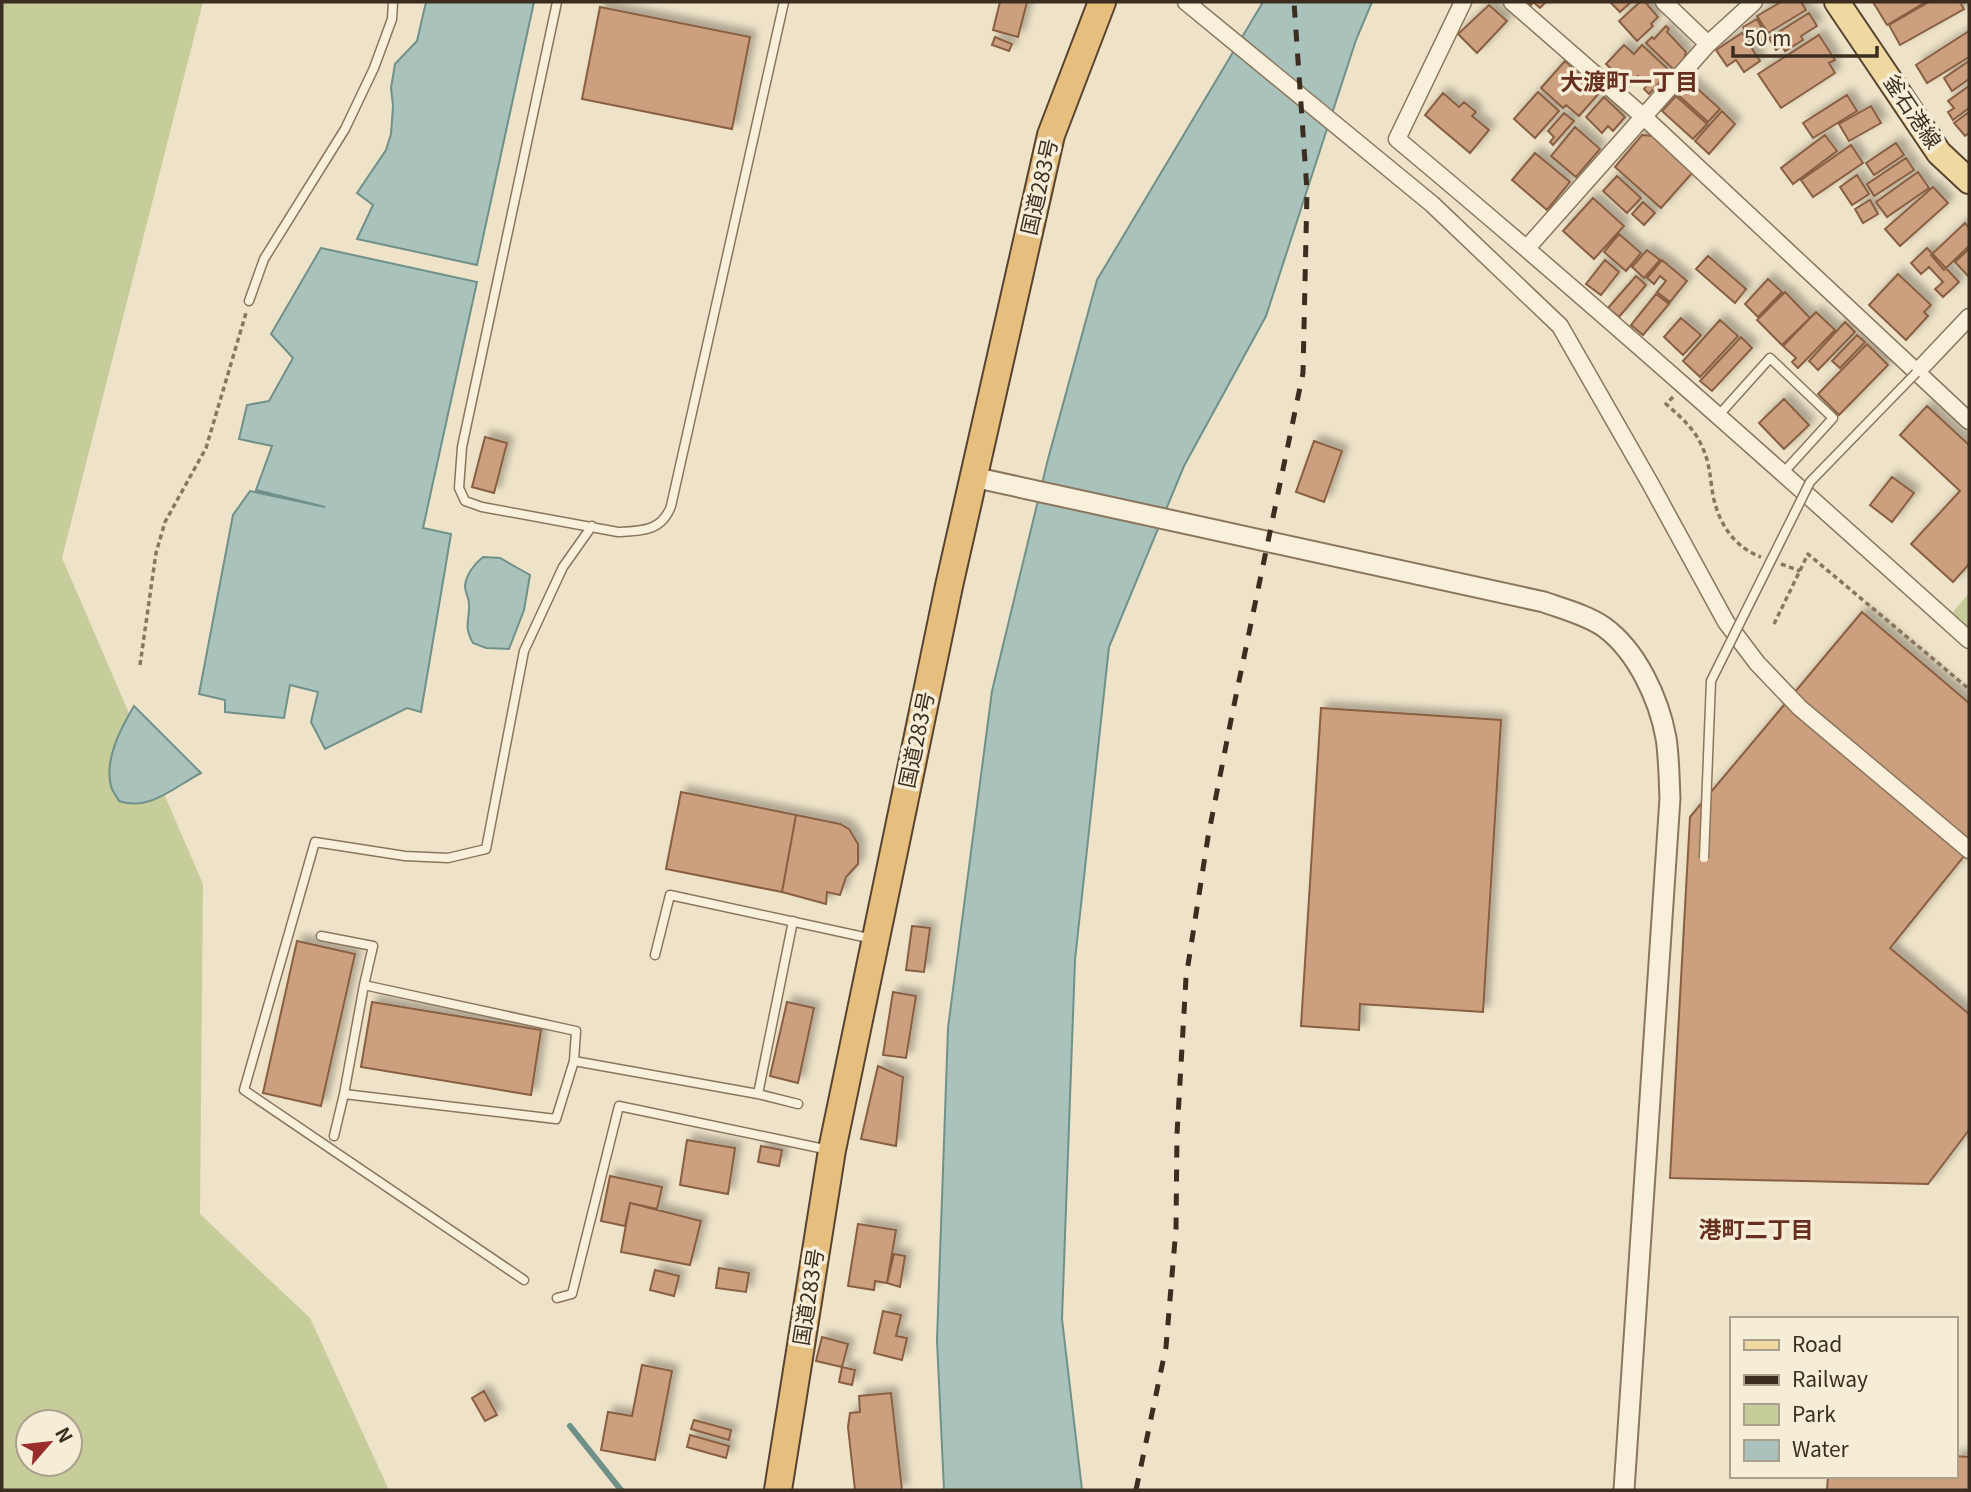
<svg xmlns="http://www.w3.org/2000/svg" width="1971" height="1492" viewBox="0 0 1971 1492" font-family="Georgia,'Noto Sans JP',serif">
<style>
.green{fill:#c6cd9b;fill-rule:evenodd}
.water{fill:#a9c2bb;stroke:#6f9189;stroke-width:2}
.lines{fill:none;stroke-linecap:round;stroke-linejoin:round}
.stream{stroke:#6f9189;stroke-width:6}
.building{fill:#cc9f7e;stroke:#895f43;stroke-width:2;filter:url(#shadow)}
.service-casing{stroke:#8a755d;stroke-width:11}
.minor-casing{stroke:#8a755d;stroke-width:19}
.tertiary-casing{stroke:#8a755d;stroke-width:23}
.primary-casing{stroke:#584331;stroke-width:28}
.trunk-casing{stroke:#584331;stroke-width:30}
.path{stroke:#8a755d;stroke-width:3.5;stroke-dasharray:5 3.5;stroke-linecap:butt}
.service{stroke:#f9f0db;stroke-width:8}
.minor{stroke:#f9f0db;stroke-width:16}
.tertiary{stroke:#f9f0db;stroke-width:19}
.primary{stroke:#f0d8a1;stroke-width:24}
.trunk{stroke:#e6be7e;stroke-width:26}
.rail{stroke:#3b2d20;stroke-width:5;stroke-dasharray:12 12;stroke-linecap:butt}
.service-bridge-casing{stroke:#8a755d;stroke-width:11;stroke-linecap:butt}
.service-bridge{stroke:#f9f0db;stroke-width:8}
.labels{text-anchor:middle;stroke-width:7;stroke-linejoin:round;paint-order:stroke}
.street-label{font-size:21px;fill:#3b2d20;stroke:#f6edd7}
.neighbourhood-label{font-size:23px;font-weight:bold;fill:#672f20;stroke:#f6edd7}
</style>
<defs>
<filter id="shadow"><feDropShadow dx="6" dy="-6" stdDeviation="3.5" flood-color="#0004"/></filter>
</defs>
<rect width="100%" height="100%" fill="#eee3c8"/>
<!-- green -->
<path class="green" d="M2,2H203L62,558L203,884L200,1214L310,1318L389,1490H2ZM28,1422H70V1464H28Z
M1969,593V629L1952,613Z"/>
<!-- water -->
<path class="water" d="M426,2H534L477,265L357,239L373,205L357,193L386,150L391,134L393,106L391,88L395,64L417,41Z
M1263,2H1372L1356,40L1266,316L1184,466L1109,647L1075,960L1062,1319L1082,1490H944L937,1340L948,1028L992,691L1048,459L1097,280Z
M321,248L477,282L423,528L451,534L421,712L407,708L325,749L311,722L318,692L290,685L284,718L225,712V700L199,694L233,515L250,491L325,507L256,490L272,446L239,439L247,405L269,401L293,358L271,334Z
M483,557L500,558L530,575L524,610L509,649L486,648L473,643C463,625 470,621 469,604C469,598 465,592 465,586C466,575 474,564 483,557Z
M134,706L201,773C176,786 149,812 119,801C117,797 112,791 111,786C104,759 121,728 134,706Z"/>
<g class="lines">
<!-- stream -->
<path class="stream" d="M570,1426L621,1490"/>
</g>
<!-- building -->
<path class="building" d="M1000,2H1027L1018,37L993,30Z
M1527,2H1546L1540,8L1533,2L1531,5Z
M1610,2H1631L1620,12Z
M1640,2H1645L1658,17L1651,24L1653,26L1637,41L1619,21Z
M1781,2H1801L1806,10L1768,33L1757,16Z
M1873,2H1924V3L1887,25Z
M1929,2H1960L1964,9L1900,45L1889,25Z
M1489,5L1507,21L1477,53L1458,34Z
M600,7L750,37L732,129L582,99Z
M1809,13L1817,26L1801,36L1803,40L1785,51L1782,46L1776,50L1769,38Z
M1757,19L1767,37L1754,45L1743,27Z
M1666,26L1669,29L1667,32L1686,52L1684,59L1674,70L1646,43L1652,37L1654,39Z
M1969,31V57L1927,83L1916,65Z
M1742,33L1760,61L1744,72L1736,60L1727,66L1716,50Z
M1819,35L1835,60L1829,63L1835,73L1781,108L1758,74Z
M995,37L1012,44L1009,51L992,45Z
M1624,45L1634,54L1642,45L1670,71L1649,94L1644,89L1647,85L1638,76L1629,86L1606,64Z
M1565,61L1600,92L1579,116L1566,105L1563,108L1541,88Z
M1969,61V79L1952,91L1944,78Z
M1689,81L1720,109L1708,122L1677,94Z
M1969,86V108L1953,120L1948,112L1954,108L1948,101Z
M1538,92L1559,111L1535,138L1514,119Z
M1443,93L1459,107L1464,102L1476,112L1472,116L1489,130L1470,153L1425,115Z
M1847,95L1857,111L1813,138L1803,123Z
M1676,96L1707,124L1693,139L1662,111Z
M1604,97L1625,117L1613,131L1608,126L1602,133L1586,117Z
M1871,106L1881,123L1849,141L1839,124Z
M1722,111L1735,124L1709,154L1695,141Z
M1969,112V133L1965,136L1954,123Z
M1564,113L1574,121L1553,145L1550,142L1554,137L1548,131Z
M1575,127L1600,149L1576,177L1551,156Z
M1642,135L1653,136L1693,172L1661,208L1615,167Z
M1825,135L1837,151L1793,184L1781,168Z
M1896,143L1904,155L1874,175L1866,163Z
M1851,145L1863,163L1813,197L1801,180Z
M1535,153L1570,182L1547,210L1512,180Z
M1906,158L1914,170L1874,196L1867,184Z
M1918,172L1929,188L1887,217L1876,202Z
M1857,175L1869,194L1852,205L1840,187Z
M1617,176L1641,198L1627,213L1603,191Z
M1933,187L1948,203L1900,246L1885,229Z
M1593,198L1624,226L1594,259L1563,231Z
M1870,200L1878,214L1863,223L1855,209Z
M1643,202L1655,213L1644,225L1632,214Z
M1965,223L1969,228V246L1944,270L1931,255Z
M1619,234L1641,253L1626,271L1604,252Z
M1927,248L1959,282L1943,297L1935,289L1943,282L1929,267L1921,274L1911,263Z
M1969,249V277L1955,262Z
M1647,250L1660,260L1644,278L1632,267Z
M1708,256L1746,289L1735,303L1696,269Z
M1605,260L1619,272L1601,295L1586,284Z
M1662,260L1687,281L1670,302L1657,292L1666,281L1660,276L1654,284L1647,278Z
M1898,274L1931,305L1924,312L1928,316L1906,340L1869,305Z
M1636,276L1646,285L1619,317L1608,308Z
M1768,279L1782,292L1758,317L1745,304Z
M1785,292L1810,318L1782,345L1757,320Z
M1656,294L1669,304L1643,335L1631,325Z
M1816,312L1835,330L1798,368L1792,362L1796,358L1783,346Z
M1681,318L1701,335L1683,355L1664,337Z
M1720,320L1738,336L1700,377L1683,361Z
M1845,322L1855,332L1818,370L1809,361Z
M1857,335L1865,342L1840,368L1832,361Z
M1741,337L1752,348L1712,391L1700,381Z
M1867,344L1888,365L1839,415L1818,394Z
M1784,399L1809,425L1784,449L1759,423Z
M1927,406L1969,445V564L1953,582L1911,544L1960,491L1900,435Z
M485,437L507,443L494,493L472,487Z
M1314,441L1342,451L1324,502L1296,492Z
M1892,477L1914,493L1892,522L1870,505Z
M1862,612L1969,703V850L1890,948L1969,1014V1130L1928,1184L1670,1178L1690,817Z
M1321,708L1501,720L1483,1012L1360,1004L1359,1030L1301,1026Z
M681,792L796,815L782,892L666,869Z
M796,815L840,824L849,829L858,844V864L846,877L840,895L827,892L826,904L782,892Z
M912,926L930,928L924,972L906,970Z
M297,941L355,954L321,1106L263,1093Z
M893,992L916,996L906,1058L883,1055Z
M372,1002L541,1030L531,1095L361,1067Z
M787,1002L814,1008L798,1083L770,1076Z
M878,1066L903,1077L896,1146L861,1139Z
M687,1140L735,1148L728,1194L680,1185Z
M761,1146L782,1150L779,1166L758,1162Z
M610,1176L662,1187L657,1209L630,1203L625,1226L601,1221Z
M630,1203L701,1221L690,1265L621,1252Z
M858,1224L896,1230L887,1283L875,1281L874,1290L848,1286Z
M894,1254L905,1256L900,1287L887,1283Z
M719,1268L749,1273L746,1292L716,1288Z
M655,1270L679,1276L674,1296L650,1290Z
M883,1311L901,1315L896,1336L907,1338L902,1360L874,1353Z
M822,1337L848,1344L842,1367L816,1361Z
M642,1365L672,1371L655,1460L601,1450L608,1412L632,1416Z
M842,1367L855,1370L852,1385L839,1382Z
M484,1391L497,1415L485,1421L472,1398Z
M891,1393L902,1490H855L848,1427L850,1413L860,1412L859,1396Z
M694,1420L731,1430L729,1440L691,1429Z
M690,1435L729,1446L726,1458L687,1447Z
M1955,1456L1969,1457V1490H1827L1828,1476H1955Z"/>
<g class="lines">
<defs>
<path id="service" d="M557,2L462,447L459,488L465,501L482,507L618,532C642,531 662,531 671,506L784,2
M249,301L264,259L345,129L374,68L392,19L393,2
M1718,416L1770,358L1833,418L1783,473
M321,936L373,946L364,985
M655,955L670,895L873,939
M574,1061L576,1031L364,985L344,1094L556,1119L574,1061L758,1094L798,1104
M758,1094L793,921
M334,1136L344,1094
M524,1280L244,1090L315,842L405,856L448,858L486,849L524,651L563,567L592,526
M557,1298L572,1294L619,1106L829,1150"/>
<path id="minor" d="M1186,2L1432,204L1560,326L1650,483L1726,622L1757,663L1800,708L1969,850
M1463,2L1397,139C1592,302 1781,471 1969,640
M1512,2L1645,118L1969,421
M1664,2L1708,44
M1527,248L1708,44L1754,2
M1916,373L1969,317"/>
<path id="tertiary" d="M973,477L1544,602C1563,609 1587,615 1604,627C1637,651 1659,699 1666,738C1669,757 1669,778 1670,798L1624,1490"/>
<path id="primary" d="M1837,2L1939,153L1969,181"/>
<path id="trunk" d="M778,1490L832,1150L949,586L1051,135L1102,2"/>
</defs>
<!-- service casing -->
<use href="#service" class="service-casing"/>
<!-- minor casing -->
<use href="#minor" class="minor-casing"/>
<!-- tertiary casing -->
<use href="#tertiary" class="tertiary-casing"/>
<!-- primary casing -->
<use href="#primary" class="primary-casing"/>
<!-- trunk casing -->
<use href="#trunk" class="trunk-casing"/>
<!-- path -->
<path class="path" d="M1673,397L1666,404C1683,419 1696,430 1704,451C1709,463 1710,475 1712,489C1716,518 1731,546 1761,557
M1781,564L1800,571
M1774,624L1808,554L1969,689
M140,665L156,553L165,522L206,448L246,313"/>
<!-- service -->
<use href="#service" class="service"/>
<!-- minor -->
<use href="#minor" class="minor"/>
<!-- tertiary -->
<use href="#tertiary" class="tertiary"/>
<!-- primary -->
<use href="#primary" class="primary"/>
<!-- trunk -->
<use href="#trunk" class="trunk"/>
<!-- rail -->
<path class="rail" d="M1136,1490L1166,1347L1176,1228L1177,1134L1186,978L1208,837L1233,710L1303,373L1307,191L1294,2"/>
<defs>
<path id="service-bridge" d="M1704,858L1711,681L1810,482L1916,373"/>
</defs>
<!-- service-bridge casing -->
<use href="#service-bridge" class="service-bridge-casing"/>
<!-- service-bridge -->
<use href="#service-bridge" class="service-bridge"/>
</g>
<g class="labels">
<!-- street labels -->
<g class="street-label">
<text transform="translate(1912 112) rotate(56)" y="7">釜石港線</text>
<text transform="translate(1040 187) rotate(-77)" y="7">国道283号</text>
<text transform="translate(917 740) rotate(-78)" y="7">国道283号</text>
<text transform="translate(809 1297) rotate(-81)" y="7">国道283号</text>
</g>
<!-- neighbourhood labels -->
<g class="neighbourhood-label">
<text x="1629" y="90">大渡町一丁目</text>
<text x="1756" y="1238">港町二丁目</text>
</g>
</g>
<!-- border -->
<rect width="1971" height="1492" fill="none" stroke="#3b2d20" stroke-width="7"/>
<!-- legend -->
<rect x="1730" y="1317" width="228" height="161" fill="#f6edd7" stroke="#aba08e" stroke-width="2"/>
<rect x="1744" y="1340" width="35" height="10" fill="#f0d8a1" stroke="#aba08e" stroke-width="2"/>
<text x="1792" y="1352" font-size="21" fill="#3b2d20">Road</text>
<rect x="1744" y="1375" width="35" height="10" fill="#3b2d20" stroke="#aba08e" stroke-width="2"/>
<text x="1792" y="1387" font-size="21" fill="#3b2d20">Railway</text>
<rect x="1744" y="1404" width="35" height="21" fill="#c6cd9b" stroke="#aba08e" stroke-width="2"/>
<text x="1792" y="1422" font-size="21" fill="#3b2d20">Park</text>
<rect x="1744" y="1440" width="35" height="21" fill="#a9c2bb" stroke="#aba08e" stroke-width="2"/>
<text x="1792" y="1457" font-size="21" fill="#3b2d20">Water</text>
<!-- north arrow -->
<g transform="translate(49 1443) rotate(62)"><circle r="33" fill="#f6edd7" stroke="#aba08e" stroke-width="2"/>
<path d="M0-5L12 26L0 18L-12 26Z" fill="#992e2d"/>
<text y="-10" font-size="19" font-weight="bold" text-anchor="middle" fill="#3b2d20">N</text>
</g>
<!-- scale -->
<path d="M1733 46v10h144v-10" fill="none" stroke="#3b2d20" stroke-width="3.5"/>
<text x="1744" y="46" font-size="21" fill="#3b2d20" stroke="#f6edd7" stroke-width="5" paint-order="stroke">50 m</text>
</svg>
